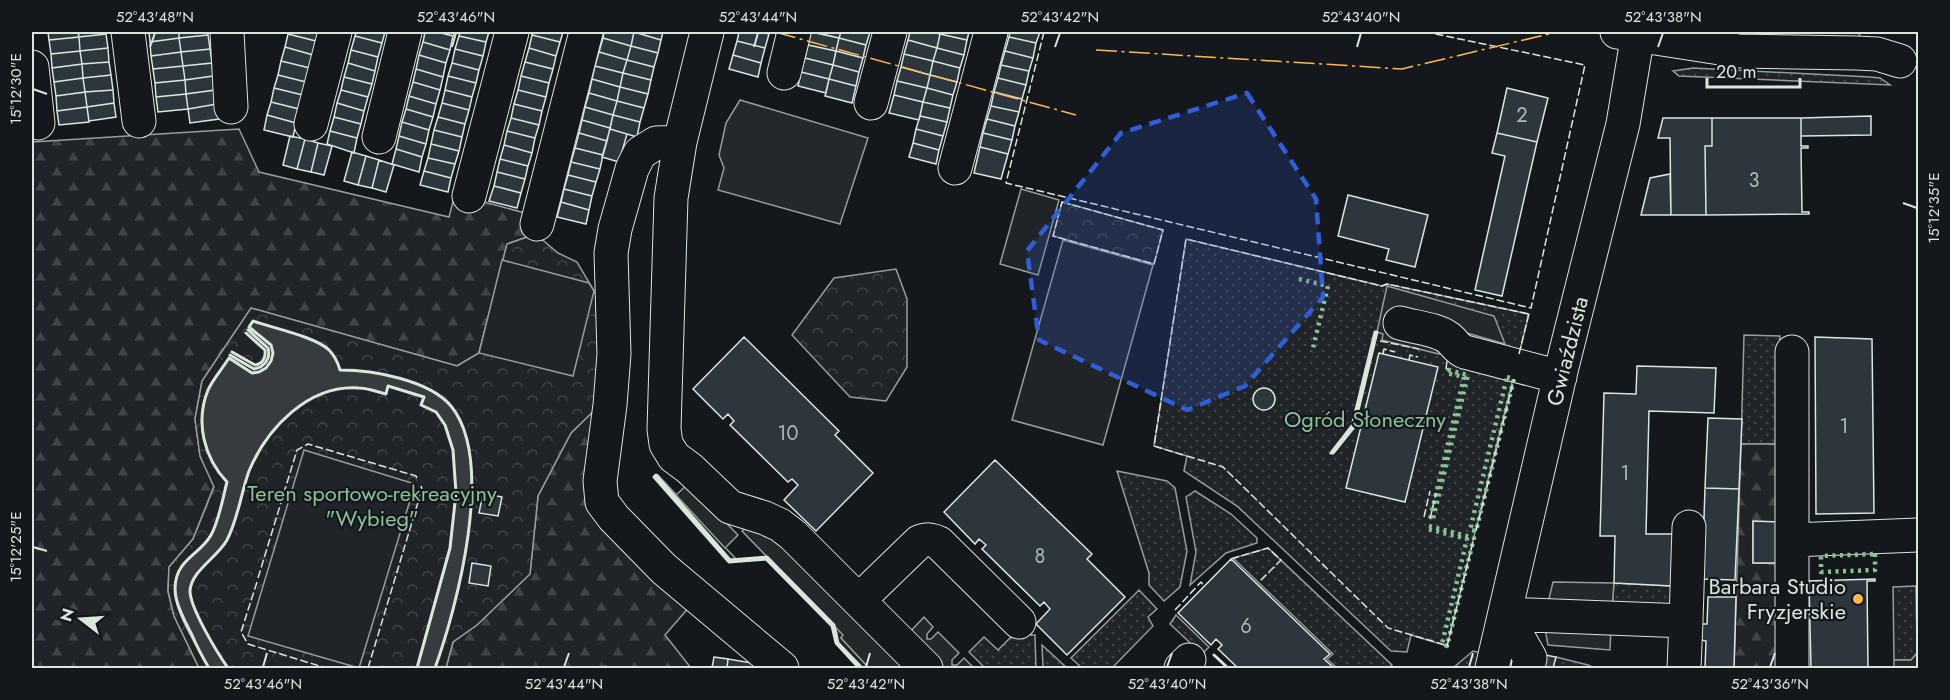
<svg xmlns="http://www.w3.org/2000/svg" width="1950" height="700" viewBox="0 0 1950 700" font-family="Jost,sans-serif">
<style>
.grass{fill:url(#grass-dots);stroke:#939e99;stroke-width:1.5}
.forest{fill:url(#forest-firs);stroke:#939e99;stroke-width:1.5}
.park{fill:url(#park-crowns);stroke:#939e99;stroke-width:1.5}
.pitch{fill:#202428;stroke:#939e99;stroke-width:1.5}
.parking{fill:#24282b;stroke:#939e99;stroke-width:1.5}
.water{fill:#363b3e;stroke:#939e99;stroke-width:1.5}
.building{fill:#2c363c;stroke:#d8e6dc;stroke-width:1.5}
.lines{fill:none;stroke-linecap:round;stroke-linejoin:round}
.minor-casing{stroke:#d8e6dc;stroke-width:35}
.minor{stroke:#14181c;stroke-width:33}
.hedge{stroke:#8ac095;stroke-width:4.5;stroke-dasharray:3 4.5;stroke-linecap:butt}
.fence{stroke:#d8e6dc;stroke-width:1.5;stroke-dasharray:8 3;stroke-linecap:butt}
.wall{stroke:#d8e6dc;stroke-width:3}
.power{stroke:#ffb74d;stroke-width:1.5;stroke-dasharray:21 4.5 3 4.5;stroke-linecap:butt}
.marked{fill:#305dd8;fill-opacity:0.2;stroke:#305dd8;stroke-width:4.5;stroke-dasharray:12 8;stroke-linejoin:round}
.ticks{fill:none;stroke:#d8e6dc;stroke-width:2}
.poi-dot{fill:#ffb74d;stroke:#14181c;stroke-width:2}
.labels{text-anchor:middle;stroke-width:4.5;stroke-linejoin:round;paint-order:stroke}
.number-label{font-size:20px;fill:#adbab4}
.street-label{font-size:22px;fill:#d8e6dc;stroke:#14181c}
.park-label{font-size:22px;fill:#8ac095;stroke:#14181c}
.poi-label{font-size:22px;fill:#d8e6dc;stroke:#14181c;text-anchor:end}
.neatline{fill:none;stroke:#d8e6dc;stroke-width:2}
.ticks-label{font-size:15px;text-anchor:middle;fill:#d8e6dc}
</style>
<defs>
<pattern id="grass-dots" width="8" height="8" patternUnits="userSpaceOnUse" patternTransform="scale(1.5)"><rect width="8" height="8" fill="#202428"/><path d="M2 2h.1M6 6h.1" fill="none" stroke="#404447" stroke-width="1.8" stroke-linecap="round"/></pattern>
<pattern id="forest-firs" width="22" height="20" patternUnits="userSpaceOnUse" patternTransform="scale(1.5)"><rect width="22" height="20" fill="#202428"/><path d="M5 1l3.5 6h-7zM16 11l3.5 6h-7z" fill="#404447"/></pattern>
<pattern id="park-crowns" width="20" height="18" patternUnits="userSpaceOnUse" patternTransform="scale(1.5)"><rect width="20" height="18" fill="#202428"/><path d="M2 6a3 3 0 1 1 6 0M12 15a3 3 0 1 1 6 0" fill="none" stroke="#404447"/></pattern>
</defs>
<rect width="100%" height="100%" fill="#14181c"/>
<!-- grass -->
<path class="grass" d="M1808,32H1859L1860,37H1735L1741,35Z
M1693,68L1870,77L1880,78L1890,85L1679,76L1673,71Z
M1186,239L1382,286L1387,284L1529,314L1447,646L1411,635L1407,652L1391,651L1237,506L1184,471L1187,456L1154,446Z
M1744,335L1780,336L1779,444H1741Z
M1117,471L1167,481L1175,488L1187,551L1180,587L1164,601L1149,585V573Z
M656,475H658L736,559L730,560Z
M1195,491L1231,514L1257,538V543L1226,553L1190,585L1196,552L1186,497Z
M1268,548L1392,665L1388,668H1337L1327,659L1333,654L1233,558Z
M1614,583L1672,586V602L1665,608L1612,609Z
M1916,586L1917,653L1911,660H1894L1893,587Z
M1139,590L1157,609L1148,617L1153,626L1112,668H1082L1071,658Z
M1176,615L1209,647L1202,654L1170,624Z
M834,625L844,635L841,638L869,668H862L838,643Z
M1013,635H1035L1036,668H985L969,652L984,637L998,650Z
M1042,645L1067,668H1043Z
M1473,651L1484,654L1481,668H1453Z
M1556,657L1588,665L1594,668H1553Z"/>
<!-- forest -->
<path class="forest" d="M239,129L259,172L449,217L455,194L536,216L533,235L507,244L479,353L457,366L251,308L202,381L195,419L200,456L214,486L193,539L169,567L168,592L174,616L199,668H32V142Z
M606,399L602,502L691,605L665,635L691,668H608L606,666L596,668H446L453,642L477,625L530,574L538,496L571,433Z
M1741,444H1779L1780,522H1753V563H1780L1778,668H1734Z"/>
<!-- park -->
<path class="park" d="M1062,202L1163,230L1154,264L1053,236Z
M533,235L539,237L558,253L577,262L594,291L610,312L606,399L571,433L538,496L530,574L477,625L453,642L446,668H199L174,616L168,591L169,567L193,539L214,487L200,456L195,419L202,381L251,308L457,366L479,353L507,244Z
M896,269L907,299V367L886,401L850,397L792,335L834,278Z"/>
<!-- pitch -->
<path class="pitch" d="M1021,189L1059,200L1038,275L1000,264Z
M1063,240L1153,265L1103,445L1012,420Z
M502,260L589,283L594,291L573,376L479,353Z
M304,450L415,484L359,668L248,636Z"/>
<!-- parking -->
<path class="parking" d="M740,100L868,138L840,224L718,190L724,168L719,155L726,123Z
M1387,286L1494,316L1505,344L1401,314L1441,344L1439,354L1382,340L1383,334L1377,332Z
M688,484L738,535L725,548L676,495Z
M750,525L785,538L914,668H869L841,638L843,635L742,531Z
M1553,582L1614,583L1612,609L1547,607Z
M924,617L933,627L927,634V639H931L938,632L959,653L952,660V665H957L964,658L974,668H937L906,636Z
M1544,623L1611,627L1610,650L1548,645Z
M1917,653V668H1894V660H1911Z"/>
<!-- water -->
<path class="water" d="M253,321C273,328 316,337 329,350C335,356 338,363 341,370C373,370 430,380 451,406C496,462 457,607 435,668H417L450,548L456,493L453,450L445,425L436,412L421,405L423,397L388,386L386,394C377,392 368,388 359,388C309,384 267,428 249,471C241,493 238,519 227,540C217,558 191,571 190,591C190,608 218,654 228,668H209L206,663C192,636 160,595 183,565C191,554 204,547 211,535C219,521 223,498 227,482C204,457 194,423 208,390C213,379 222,369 229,358L253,373L259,372L266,368L271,361L273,353L271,345L249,327Z"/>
<!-- building -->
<path class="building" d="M48,32H78L79,37L49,40Z
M78,32H106V34L79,37Z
M149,32H179V38L150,42Z
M179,32H208V35L179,38Z
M289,32H319L316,41L288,34Z
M356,32H385L382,43L355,36Z
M425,32H437L453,36L450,50L423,42Z
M437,32H455L453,36Z
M460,32H489L486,42L459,36Z
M533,32H563L560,42L532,35Z
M604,32H634L631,46L603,38Z
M634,32H663L661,40Z
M634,32L661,40L658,53L631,46Z
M739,32H759L769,34L765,48L737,41Z
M811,32L839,38L836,51L808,45Z
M814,32H841L839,38Z
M841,32H870L866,45L839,38Z
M910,32H932L940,34L937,48L908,40Z
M941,32H969L967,40L940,34Z
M1010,32H1040L1036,43L1009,37Z
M106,34L108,48L80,51L79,37Z
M288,34L316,41L313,55L285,47Z
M940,34L967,40L964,55L937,48Z
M208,35L210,49L181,52L179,38Z
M532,35L560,42L556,56L529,48Z
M355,36L382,43L378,57L351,50Z
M459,36L486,42L483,56L455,49Z
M79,37L80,51L51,54L49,40Z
M1009,37L1036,43L1033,58L1005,51Z
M179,38L181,52L151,56L150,42Z
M603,38L631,46L627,60L599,52Z
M839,38L866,45L863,58L836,51Z
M908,40L937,48L933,61L904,54Z
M737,41L765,48L761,63L733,55Z
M423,42L450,50L446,63L419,55Z
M808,45L836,51L833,65L805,58Z
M631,46L658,53L654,67L627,60Z
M285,47L313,55L310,68L281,61Z
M108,48L109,62L82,64L80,51Z
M529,48L556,56L553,69L525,62Z
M937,48L964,55L960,68L933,61Z
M210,49L212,63L183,66L181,52Z
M455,49L483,56L479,70L452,63Z
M351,50L378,57L375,71L348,63Z
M80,51L82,64L52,68L51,54Z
M836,51L863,58L859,72L833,65Z
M1005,51L1033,58L1029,71L1001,65Z
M181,52L183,66L153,69L151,56Z
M599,52L627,60L623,73L595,66Z
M904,54L933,61L930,75L901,67Z
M419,55L446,63L443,77L416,69Z
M733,55L761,63L758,77L729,69Z
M805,58L833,65L829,79L801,72Z
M627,60L654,67L651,80L623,73Z
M281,61L310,68L306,82L278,75Z
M933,61L960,68L957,82L930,75Z
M109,62L111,75L83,78L82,64Z
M525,62L553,69L549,83L521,76Z
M212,63L213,76L185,80L183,66Z
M348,63L375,71L372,84L344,77Z
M452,63L479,70L476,83L448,76Z
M82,64L83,78L54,82L52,68Z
M833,65L859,72L856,86L829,79Z
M1001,65L1029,71L1026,85L998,78Z
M183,66L185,80L155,83L153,69Z
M595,66L623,73L620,87L592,79Z
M901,67L930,75L927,88L897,81Z
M416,69L443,77L440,90L413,82Z
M801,72L829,79L826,93L798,86Z
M623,73L651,80L648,94L620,87Z
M111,75L113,90L85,92L83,78Z
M278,75L306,82L303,95L274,88Z
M930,75L957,82L953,95L927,88Z
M213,76L215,90L186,94L185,80Z
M448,76L476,83L472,97L445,90Z
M521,76L549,83L546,97L518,90Z
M344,77L372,84L368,97L341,90Z
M83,78L85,92L56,96L54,82Z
M998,78L1026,85L1022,99L994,92Z
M592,79L620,87L617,101L589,93Z
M829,79L856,86L852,103L825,96Z
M185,80L186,94L156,97L155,83Z
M897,81L927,88L923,102L894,95Z
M413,82L440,90L436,104L409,96Z
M620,87L648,94L644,108L617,101Z
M274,88L303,95L299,109L271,102Z
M927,88L953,95L950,108L923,102Z
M1507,88L1548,98L1537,142L1497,133Z
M113,90L114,103L87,107L85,92Z
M215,90L217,104L188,109L186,94Z
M341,90L368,97L364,111L337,103Z
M445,90L472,97L469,110L442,103Z
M518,90L546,97L542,111L514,104Z
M85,92L87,107L57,111L56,96Z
M994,92L1022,99L1019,112L991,106Z
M589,93L617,101L613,115L585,107Z
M186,94L188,109L158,112L156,97Z
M894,95L923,102L919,120L889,113Z
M409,96L436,104L433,117L406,109Z
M617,101L644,108L640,122L613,115Z
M271,102L299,109L296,123L267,115Z
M923,102L950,108L947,122L920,116Z
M114,103L116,117L89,121L87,107Z
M337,103L364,111L361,124L334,117Z
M442,103L469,110L465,124L438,117Z
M217,104L219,119L190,123L188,109Z
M514,104L542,111L539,125L511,118Z
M991,106L1019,112L1015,126L987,119Z
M87,107L89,122L59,125L57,111Z
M585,107L613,115L610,128L582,120Z
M406,109L433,117L429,130L402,122Z
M267,115L296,123L293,137L264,130Z
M613,115L640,122L637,137L610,129Z
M920,116L947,122L943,136L916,129Z
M1871,116V135L1801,136V118Z
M334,117L361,124L357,138L330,131Z
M438,117L465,124L462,137L434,130Z
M511,118L539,125L535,138L507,131Z
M1663,118H1712V146H1705L1706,215H1671L1670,138H1658Z
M1712,118H1801V146H1808V148H1801L1802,212H1809V214L1706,215L1705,146H1712Z
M987,119L1015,126L1012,140L983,133Z
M582,120L610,128L607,141L579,133Z
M402,122L429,130L426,144L399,136Z
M610,129L627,134L619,162L602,157Z
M916,129L943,136L939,150L913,143Z
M434,130L462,137L459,151L431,144Z
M330,131L357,138L354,153L327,144Z
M507,131L535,138L532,153L504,145Z
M579,133L607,141L603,155L575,148Z
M983,133L1012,140L1008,154L980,147Z
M1497,133L1537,142L1502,296L1475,290L1505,156L1492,153Z
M290,136L305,139L297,169L283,165Z
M399,136L426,144L422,157L396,149Z
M305,139L318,143L311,172L297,169Z
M318,143L332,146L324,175L311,172Z
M913,143L939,150L936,164L909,157Z
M431,144L459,151L455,164L428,158Z
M504,145L532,153L528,166L500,159Z
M980,147L1008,154L1001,179L974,173Z
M575,148L603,155L600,169L571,162Z
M396,149L422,157L419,172L392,164Z
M352,152L366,156L358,185L344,181Z
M366,156L379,160L372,188L358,185Z
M428,158L455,164L451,178L424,171Z
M500,159L528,166L525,179L497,172Z
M379,160L394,165L386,192L372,188Z
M571,162L600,169L596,182L568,175Z
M424,171L451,178L448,192L420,185Z
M497,172L525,179L521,193L494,186Z
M1670,174L1671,215H1641L1650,178Z
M568,175L596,182L592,196L564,189Z
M494,186L521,193L517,208L489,201Z
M564,189L592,196L589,210L561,202Z
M1348,195L1428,215L1415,267L1386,260L1389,249L1338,236Z
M561,202L589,210L586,224L557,217Z
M744,337L839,431L835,435L873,473L816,531L784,500L798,485L792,479L788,482L730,425L734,421L728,414L723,419L693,389Z
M1815,337L1872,339L1874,513L1816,514Z
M1379,353L1438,367L1405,502L1346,488Z
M1637,366L1716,368L1714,413L1649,411L1646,534H1673L1672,586L1614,583L1615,536H1600L1604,393L1636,394Z
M1253 399a11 11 0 1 1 22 0a11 11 0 1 1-22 0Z
M1708,418L1742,419L1739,489L1705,488Z
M995,460L1092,554L1087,559L1125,597L1067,655L1036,624L1050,609L1044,602L1040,606L982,549L986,545L979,539L975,544L944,512Z
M1705,488L1739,489L1735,580L1702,579Z
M483,493L502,497L498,516L479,513Z
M1753,521L1780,522V563H1753Z
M1231,559L1330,654L1324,659L1334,668H1238L1218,649L1222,645L1216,639L1211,645L1178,613Z
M472,563L491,566L488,586L469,583Z
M1875,579V581H1867L1868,668H1811L1809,583L1807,581Z
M1708,597H1736L1734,668H1705L1706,641L1701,640V624H1707Z
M1540,654L1556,657L1553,668H1536Z
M714,657L728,659L727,668H712Z
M728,659L758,664L757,668H727Z"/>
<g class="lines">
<defs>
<path id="minor" d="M128,32L139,121
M227,32L231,107
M707,32L680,142L671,198L664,429L666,444L674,457L689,468L730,507L765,518L780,525L793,535L926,668
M1617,32L1739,51L1856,53L1877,54L1900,61
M32,67L38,123
M784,73L794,32
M871,103L890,32
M311,124L335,32
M379,137L405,32
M680,142L656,143L640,153L632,169L615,229L611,253L614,354L610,405L600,481L602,502L614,518L664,569L782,668
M955,168L991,32
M469,196L512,32
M537,224L586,32
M1400,323C1413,327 1436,329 1447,337C1454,341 1456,349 1465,352L1560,377
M1792,352V540
M859,600L919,542C927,539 931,539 939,543L1019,622
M1505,614L1686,621L1689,527
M1505,614L1530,658L1528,668
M1181,668L1189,660
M1492,668L1561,371L1623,124L1638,34
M1684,668L1686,621
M1792,668V540L1918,535"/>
</defs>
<!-- minor casing -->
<use href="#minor" class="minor-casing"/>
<!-- minor -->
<use href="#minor" class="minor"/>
<!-- hedge -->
<path class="hedge" d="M1299,279L1328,286L1312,352
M1448,370L1468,375L1433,519H1430L1464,377L1447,373Z
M1507,377L1514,379L1476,531L1470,530Z
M1429,526L1474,538L1447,646L1442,644L1467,539L1428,529Z
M1875,554V570L1821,572V556Z"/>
<!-- fence -->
<path class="fence" d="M1044,32L1006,183L1531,308L1585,65L1426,32
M1062,202L1163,230L1154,264L1053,236Z
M1380,341L1419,349
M1383,354L1384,349L1395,352
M1519,354L1529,313
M1409,360L1410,355L1418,357
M1446,369L1447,361
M1183,455L1154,446L1186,239L1382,286L1387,284L1529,314
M1187,456L1223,467L1388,628L1449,646
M1424,517L1430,491
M1430,519L1436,493
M1476,531L1514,379
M1231,559L1268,548L1281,560L1259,582
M258,578L297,450L308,444L416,476L417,478
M257,582L241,632L248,644L326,668
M1175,610L1201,582L1204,586
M1447,646L1474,538
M368,668L422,489L421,486"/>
<!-- wall -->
<path class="wall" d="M1375,332H1377L1354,427L1333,453H1331L1352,426Z
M232,352L255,365C263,364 266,357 265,350L246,333
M230,355L254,369C265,367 271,358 268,348L248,330
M1214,655L1228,668
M209,668C203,658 197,647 192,635C181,614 166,589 182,566C191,554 204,548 211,535C219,521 223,497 227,482C204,458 195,422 208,390C213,379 222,369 229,358L252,373L259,372L266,368L271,361L273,353L271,345L249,327L253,321C273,328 316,337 329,350C335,356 338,363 340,370C373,370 429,380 451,406C496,461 457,607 435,668
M228,668C218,654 190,608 190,591C191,571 217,558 227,540C238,519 241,493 249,471C267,428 309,384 359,388C368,388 377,392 386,394L388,386L424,397L421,405L436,412L445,425L453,450L456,493L450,548L417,668
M859,668L836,643L832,626L766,559L729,562L654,477L656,475L730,560L767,557L834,625L838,643L862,668"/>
<!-- power -->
<path class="power" d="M775,32L1076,115
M1096,50L1402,69L1557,32"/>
</g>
<!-- marked area -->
<path class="marked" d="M1247,93L1316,199L1323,297L1245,386L1187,410L1039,340L1027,251L1121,133Z"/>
<!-- ticks -->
<path class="ticks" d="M150,47L155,33M452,47L456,33M754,47L758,33M1055,47L1060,33M1357,47L1361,33M1658,47L1663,33M33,89L47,94M1903,203L1917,208M33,547L47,551M263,667L267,653M564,667L569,653M866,667L870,653M1167,667L1172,653M1469,667L1473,653M1770,667L1775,653"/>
<!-- markers -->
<circle class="poi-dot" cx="1858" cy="599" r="6"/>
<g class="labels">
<!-- number labels -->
<g class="number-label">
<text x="1522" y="122">2</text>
<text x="1754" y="187">3</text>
<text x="1844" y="433">1</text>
<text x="788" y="440">10</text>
<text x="1625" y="480">1</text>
<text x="1040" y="563">8</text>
<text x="1246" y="633">6</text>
</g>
<!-- street labels -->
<g class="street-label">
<text transform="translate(1567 351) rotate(-76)" y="8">Gwiaździsta</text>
</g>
<!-- park labels -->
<g class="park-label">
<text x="1365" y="427">Ogród Słoneczny</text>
<text x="372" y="501">Teren sportowo-rekreacyjny<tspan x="372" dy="25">"Wybieg"</tspan></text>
</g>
<!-- poi labels -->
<g class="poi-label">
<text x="1846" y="594">Barbara Studio<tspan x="1846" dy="25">Fryzjerskie</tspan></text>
</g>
</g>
<!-- border -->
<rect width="1950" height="700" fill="none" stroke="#14181c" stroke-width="66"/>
<!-- north arrow -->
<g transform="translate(81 619) rotate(287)" stroke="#14181c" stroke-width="4.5" paint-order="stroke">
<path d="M0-4.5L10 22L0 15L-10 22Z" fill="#d8e6dc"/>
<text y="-9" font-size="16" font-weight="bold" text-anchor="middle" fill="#d8e6dc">N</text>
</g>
<!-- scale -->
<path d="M1707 78v9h93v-9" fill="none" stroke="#d8e6dc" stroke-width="3"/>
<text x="1716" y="78" font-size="18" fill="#d8e6dc" stroke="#14181c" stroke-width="4.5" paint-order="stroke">20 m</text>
<rect x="33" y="33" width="1884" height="634" class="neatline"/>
<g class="ticks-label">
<text x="155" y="22">52°43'48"N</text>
<text x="456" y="22">52°43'46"N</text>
<text x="758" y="22">52°43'44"N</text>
<text x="1060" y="22">52°43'42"N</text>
<text x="1361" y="22">52°43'40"N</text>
<text x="1663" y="22">52°43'38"N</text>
<text transform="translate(16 89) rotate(-90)" y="5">15°12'30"E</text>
<text transform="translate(1934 208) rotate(-90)" y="5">15°12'35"E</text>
<text transform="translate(16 547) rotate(-90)" y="5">15°12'25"E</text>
<text x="263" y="689">52°43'46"N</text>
<text x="564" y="689">52°43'44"N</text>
<text x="866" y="689">52°43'42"N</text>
<text x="1167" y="689">52°43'40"N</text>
<text x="1469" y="689">52°43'38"N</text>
<text x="1770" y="689">52°43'36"N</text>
</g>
</svg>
